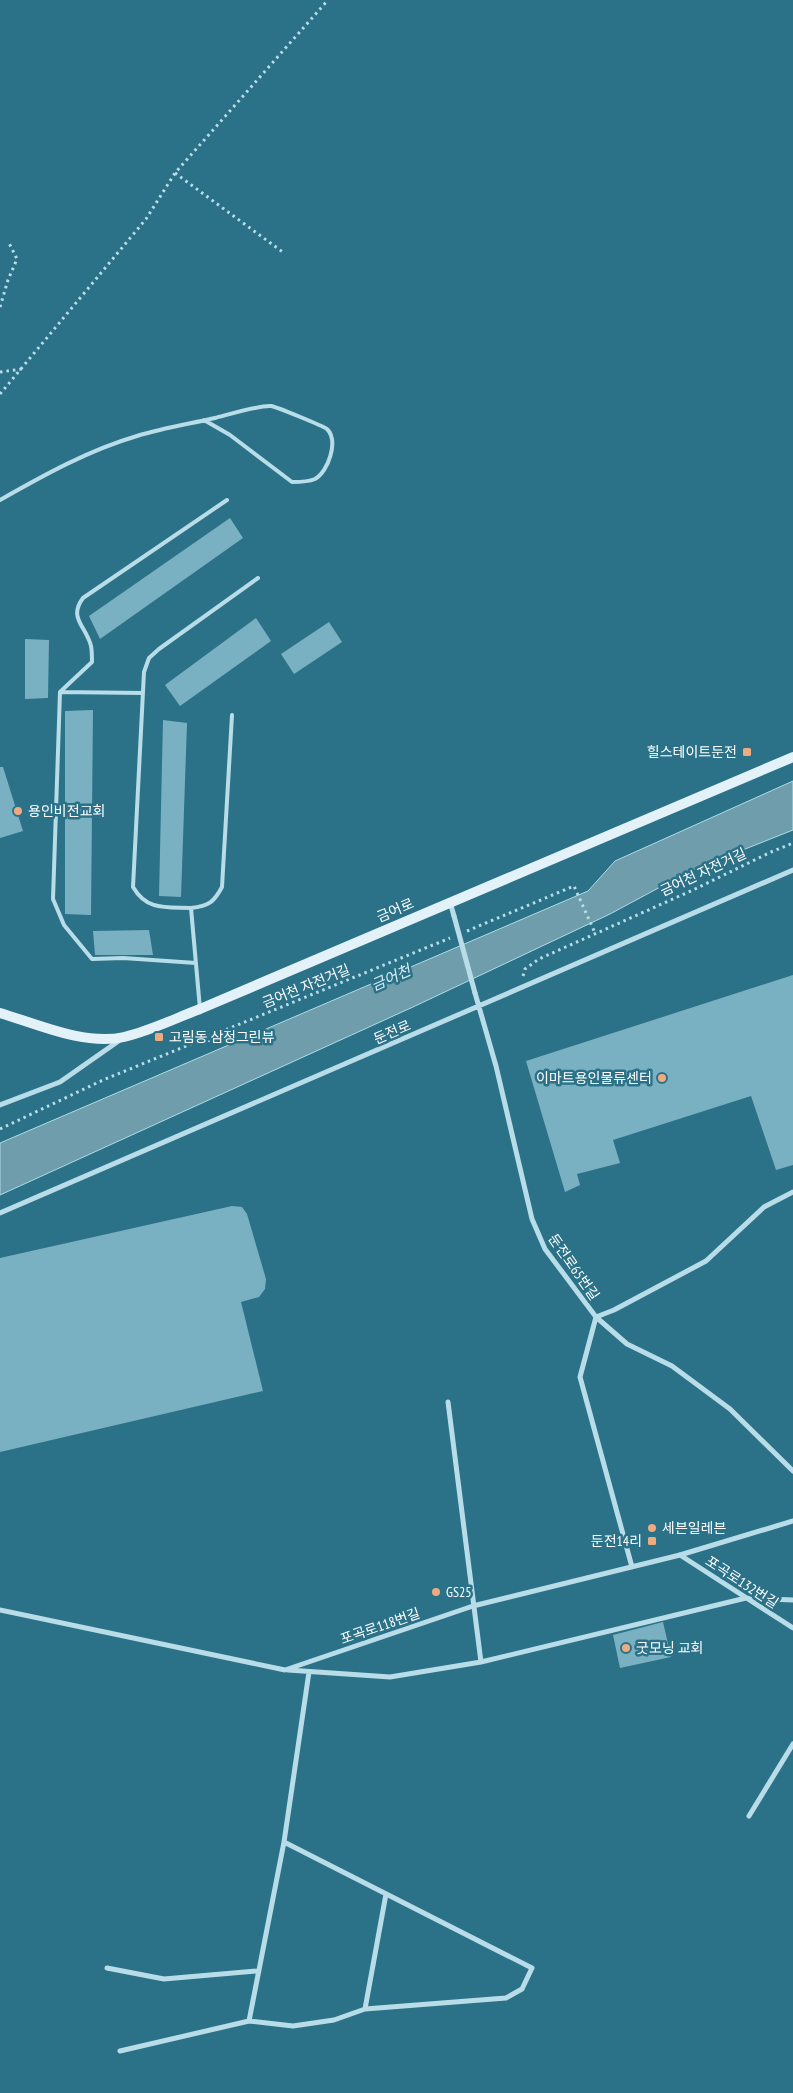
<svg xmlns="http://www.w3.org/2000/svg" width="793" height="2093" viewBox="0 0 793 2093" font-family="'PT Sans Narrow','Noto Sans KR',sans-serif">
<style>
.water{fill:#709dab;stroke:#addbe8}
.building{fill:#7ab1c2}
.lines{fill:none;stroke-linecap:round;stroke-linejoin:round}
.path{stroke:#b8dde8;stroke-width:3;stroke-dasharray:2.5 4;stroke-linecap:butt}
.lane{stroke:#b8dde8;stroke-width:4}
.street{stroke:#b8dde8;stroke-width:5}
.secondary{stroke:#e2f2f8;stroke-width:10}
.street-bridge{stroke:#b8dde8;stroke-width:5}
.poi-dot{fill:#eeab80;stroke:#2b7289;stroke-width:2}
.labels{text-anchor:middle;stroke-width:5;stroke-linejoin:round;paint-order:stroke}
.poi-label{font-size:14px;fill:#fff;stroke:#2b7289;text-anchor:start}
.street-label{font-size:14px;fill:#fff;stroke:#2b7289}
.water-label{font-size:15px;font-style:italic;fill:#d9eff5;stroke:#2b7289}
</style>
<rect width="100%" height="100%" fill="#2b7289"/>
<!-- water -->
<path class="water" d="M793,781V830L690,871L610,914L413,1007L0,1195V1143L588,891L615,861Z"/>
<!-- building -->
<path class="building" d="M230,518L243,538L100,639L89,616Z
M256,618L271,641L180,706L165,685Z
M329,622L342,642L294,674L281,654Z
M25,639L49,640L48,698L25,699Z
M93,710L91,915L65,914V711Z
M163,720L187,723L181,897L159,896Z
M0,767H3L23,831L0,838Z
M149,930L153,955H95L93,931Z
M793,975V1165L776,1170L751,1096L613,1140L620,1163L577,1174L580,1185L565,1192L526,1061Z
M232,1206L242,1207L247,1214L266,1279L265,1289L259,1297L241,1302L263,1391L0,1452V1258Z
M663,1622L671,1657L620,1668L613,1635Z"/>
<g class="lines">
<!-- path -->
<path class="path" d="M175,173L284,253
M0,307L8,280L17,259L9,243
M0,372L22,369
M0,394L146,219L175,173L328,0
M467,931L574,886L595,933
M523,976L525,969L539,959L693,890L771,852L793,843
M0,1129L103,1080L450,938"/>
<!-- lane -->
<path class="lane" d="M0,500C44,475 89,450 137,436C163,428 189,424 215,418C227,415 260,405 271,406C277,407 323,426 327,429C339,441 328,472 315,479C308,482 300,482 292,482L230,435L204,420
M60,692L143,693
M191,908C166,907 147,911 133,887L144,672L149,658L159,649L258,578
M196,963L123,958L92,959L64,925L53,899L60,692L92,662C92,657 92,651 91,646C86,626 68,618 83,598L227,500
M200,1009L191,908C209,906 214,902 222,887L232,715"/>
<!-- street -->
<path class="street" d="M450,902L454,916
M475,993L496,1066L532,1219L545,1249L596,1317L580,1377L632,1567
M0,1105L60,1082L120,1040
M793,1192L764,1207L706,1261L614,1310L596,1317L627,1344L672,1366L730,1409L793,1471
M0,1213L793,870
M448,1402L481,1662
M680,1555L793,1628
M0,1610L285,1670L473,1606L680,1555L793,1521
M288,1670L390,1677L481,1662L746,1598L793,1600
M749,1816L793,1744
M107,1968L164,1979L257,1971
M365,2009L386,1894
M249,2021L284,1842L309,1672
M120,2051L249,2021L293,2026L334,2020L365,2009L506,1998L522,1989L532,1968L284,1842"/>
<!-- secondary -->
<path class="secondary" d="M0,1013C37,1024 85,1046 124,1037C150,1031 176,1018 200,1009L793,757"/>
<!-- street-bridge -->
<path class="street-bridge" d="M454,916L475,993"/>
</g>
<!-- markers -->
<g class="poi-dot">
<rect x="742" y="747" width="10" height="10" rx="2.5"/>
<circle cx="18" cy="811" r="5"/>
<rect x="154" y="1032" width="10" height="10" rx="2.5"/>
<circle cx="662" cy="1078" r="5"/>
<circle cx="652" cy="1528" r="5"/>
<rect x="647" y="1536" width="10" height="10" rx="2.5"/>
<circle cx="436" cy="1592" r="5"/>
<circle cx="626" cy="1648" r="5"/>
</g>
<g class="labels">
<!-- poi labels -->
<g class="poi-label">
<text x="737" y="757" text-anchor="end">힐스테이트둔전</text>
<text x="28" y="816">용인비전교회</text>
<text x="169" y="1042">고림동.삼정그린뷰</text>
<text x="652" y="1083" text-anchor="end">이마트용인물류센터</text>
<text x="662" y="1533">세븐일레븐</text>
<text x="642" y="1546" text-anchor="end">둔전14리</text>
<text x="446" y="1597">GS25</text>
<text x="636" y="1653">굿모닝 교회</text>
</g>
<!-- street labels -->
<g class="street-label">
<text transform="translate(703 872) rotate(-25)" y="5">금어천 자전거길</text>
<text transform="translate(395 910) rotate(-23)" y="5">금어로</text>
<text transform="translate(306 986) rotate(-22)" y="5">금어천 자전거길</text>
<text transform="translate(392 1032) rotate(-23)" y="5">둔전로</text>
<text transform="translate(574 1267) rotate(55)" y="5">둔전로65번길</text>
<text transform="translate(742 1582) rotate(33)" y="5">포곡로132번길</text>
<text transform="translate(380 1626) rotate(-19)" y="5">포곡로118번길</text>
</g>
<!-- water labels -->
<g class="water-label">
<text transform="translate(391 978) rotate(-24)" y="5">금어천</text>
</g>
</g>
</svg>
